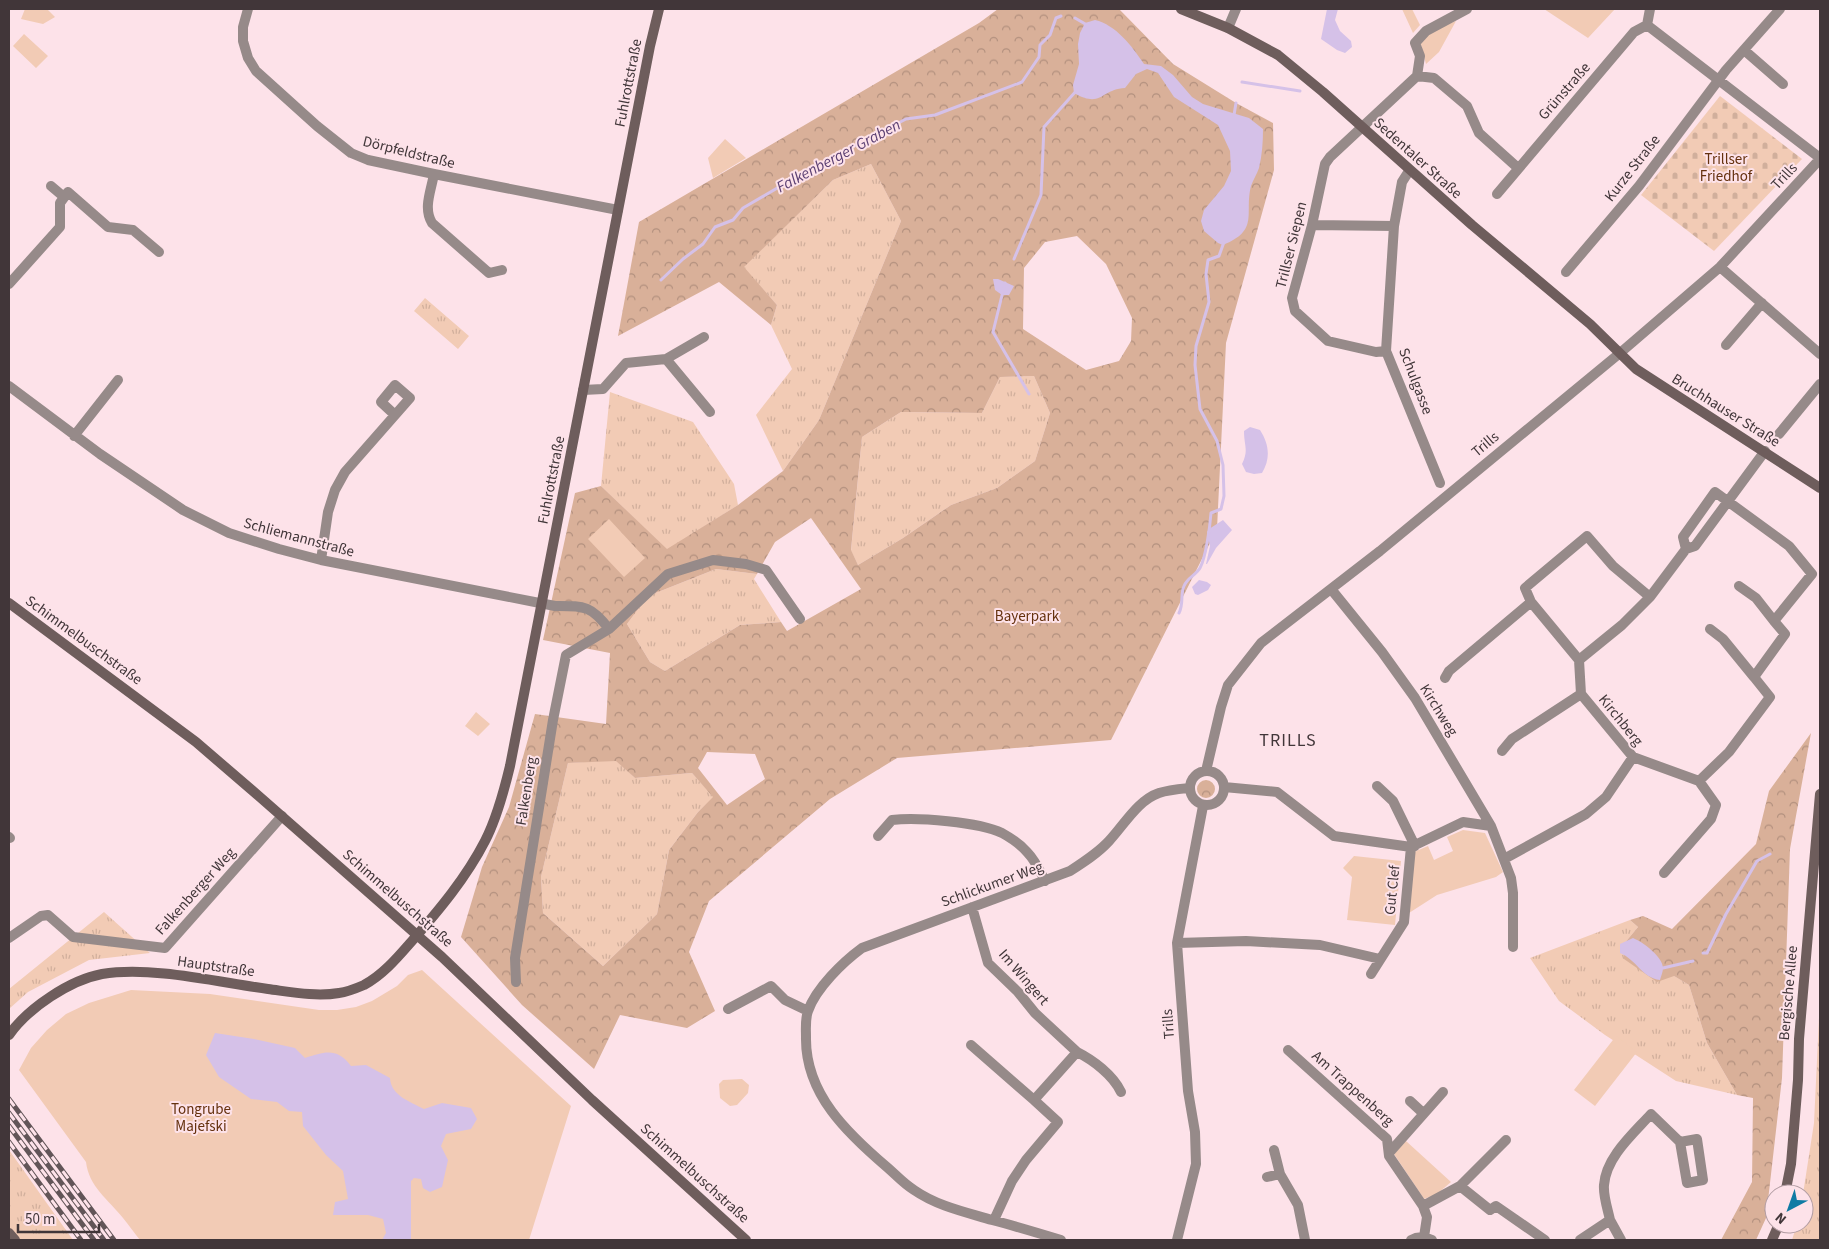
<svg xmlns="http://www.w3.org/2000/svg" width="1829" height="1249" viewBox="0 0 1829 1249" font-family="'Source Sans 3',sans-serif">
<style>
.grass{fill:url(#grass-tufts)}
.forest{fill:url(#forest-crowns);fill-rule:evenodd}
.cemetery{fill:url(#cemetery-stones)}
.park{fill:#f2cbb5}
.water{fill:#d5c1e8}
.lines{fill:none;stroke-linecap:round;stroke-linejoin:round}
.stream{stroke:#d5c1e8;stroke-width:3}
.street{stroke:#968a89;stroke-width:10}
.secondary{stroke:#6e5d5c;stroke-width:10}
.rail-casing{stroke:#625558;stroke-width:5}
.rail{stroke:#fde2e9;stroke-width:3;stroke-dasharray:9;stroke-linecap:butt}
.labels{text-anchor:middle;stroke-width:4;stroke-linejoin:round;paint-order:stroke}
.street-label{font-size:15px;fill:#413639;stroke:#fde2e9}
.park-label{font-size:15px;fill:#65310e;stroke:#fde2e9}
.water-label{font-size:16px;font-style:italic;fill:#5c4073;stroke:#fde2e9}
.quarter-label{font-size:18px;letter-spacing:1px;fill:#413639;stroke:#fde2e9}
</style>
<defs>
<pattern id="grass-tufts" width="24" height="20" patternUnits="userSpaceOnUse" patternTransform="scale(1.25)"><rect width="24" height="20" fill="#f2cbb5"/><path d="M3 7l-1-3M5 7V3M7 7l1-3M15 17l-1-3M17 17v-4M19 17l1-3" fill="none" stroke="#d1af9c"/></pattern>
<pattern id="forest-crowns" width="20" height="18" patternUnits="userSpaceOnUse" patternTransform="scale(1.25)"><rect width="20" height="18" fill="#d9b099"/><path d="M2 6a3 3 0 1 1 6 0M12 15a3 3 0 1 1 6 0" fill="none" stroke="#b2907e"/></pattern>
<pattern id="cemetery-stones" width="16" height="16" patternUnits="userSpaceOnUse" patternTransform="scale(1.25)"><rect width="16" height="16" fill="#f2cbb5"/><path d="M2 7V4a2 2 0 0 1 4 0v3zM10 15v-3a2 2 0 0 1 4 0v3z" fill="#d1af9c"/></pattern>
</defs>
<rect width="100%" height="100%" fill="#fde2e9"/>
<!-- grass -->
<path class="grass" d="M871,164L901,221L819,420L783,471L756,415L792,369L771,325L777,305L743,267L833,180Z
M425,298L469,336L458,349L414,311Z
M1034,376L1050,413L1035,461L997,488L951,505L903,538L858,565L851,551L862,437L901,412L982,413L1000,377Z
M610,392L693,422L734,484L738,505L667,550L601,486Z
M716,569L757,574L754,579L781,622L740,625L665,671L650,662L627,624L648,596Z
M616,760L635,778L692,773L714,797L698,812L669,850L657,914L603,966L543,913L541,877L568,763Z
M104,912L150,953L89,960L28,992L9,1009V989Z
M1630,920L1638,927L1623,945L1689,985L1707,1043L1737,1095L1676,1081L1605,1035L1559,1001L1530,958Z
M1820,997V1240H1792L1797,1224H1804L1803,1194L1814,1123Z
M9,1150L73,1240H9Z"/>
<!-- forest -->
<path class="forest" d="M998,9H1119L1173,64L1236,103L1273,123L1274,170L1226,343L1217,529L1111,740L897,758L830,799L709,901L689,952L715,1011L687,1028L620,1015L594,1069L522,1005L461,937L482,867L509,807L535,714L606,724L610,653L543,640L575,493L601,486L667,549L738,505L783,471L819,420L901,221L871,164L833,180L744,267L777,305L771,325L719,282L618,336L639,222L979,23ZM1077,236L1106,264L1132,318L1131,341L1119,361L1086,370L1023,329L1024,268L1045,242ZM1034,376L1050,413L1035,461L997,488L951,505L903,538L858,565L851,550L862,437L901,412L982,413L1000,377ZM811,518L861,589L787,631L781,622L740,625L665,671L650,662L627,624L648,596L716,569L757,574L775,542ZM707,752L755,754L765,779L727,805L698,768ZM616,761L635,778L692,773L713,797L698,812L669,850L657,914L603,966L543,913L541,877L568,763Z
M1811,733L1790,849L1782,1078L1766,1218L1756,1240H1721L1752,1182L1753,1098L1737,1095L1707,1043L1689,985L1674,976L1657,982L1624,959L1623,945L1638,927L1630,920L1643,916L1672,929L1756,844L1769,791Z
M1197 789a9 9 0 1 1 18 0a9 9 0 1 1-18 0Z"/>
<!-- cemetery -->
<path class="cemetery" d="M1720,96L1802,159L1714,251L1641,195Z"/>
<!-- park -->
<path class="park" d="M25,9H47L55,17L43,24L21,19Z
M1402,9H1412L1420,25L1413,33Z
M1544,9H1615L1588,38Z
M1456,21L1439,52L1426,64L1420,41L1432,30Z
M24,34L48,56L36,68L13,46Z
M725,139L746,158L713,178L708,158Z
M609,519L645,558L624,577L588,539Z
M476,712L490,724L478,736L465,726Z
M1463,830L1485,833L1503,872L1496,877L1437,895L1409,913L1414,852L1428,846L1434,860L1453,851L1447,837Z
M1354,856L1401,861L1395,925L1347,920L1352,877L1343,868Z
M422,970L571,1106L529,1240H140C134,1233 129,1225 123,1218C108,1199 89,1187 86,1162L19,1070L31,1048L47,1030L66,1014L89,1003L131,990L210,994L319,1010H337L356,1007L372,1001L397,986L408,975Z
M1616,1036L1637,1052L1595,1106L1574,1090Z
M742,1079L749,1085L748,1093L737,1105L730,1106L720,1098L719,1084L723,1080Z
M1406,1141L1451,1182L1437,1194L1424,1199L1394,1154Z"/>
<!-- water -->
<path class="water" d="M1327,9H1338L1335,20L1340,31L1351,41L1352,47L1345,53L1337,50L1321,39Z
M1095,20C1116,25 1132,46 1144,64L1161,66L1173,75L1192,97L1203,104L1249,118L1263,129C1263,143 1262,155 1259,168C1257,174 1253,180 1251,186C1244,214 1260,230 1223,245L1218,243L1204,231L1201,221L1204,210L1224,186L1231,171L1230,151L1218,125L1174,97L1158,73L1147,69L1136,74L1125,88C1101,89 1102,109 1074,93L1073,85L1079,64L1078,44L1080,33L1085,23Z
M993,279H998L1014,286L1009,295H1002L995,290Z
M1250,427L1260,430C1269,444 1271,458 1262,473L1254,474L1246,472L1242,464C1249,450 1244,446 1244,431Z
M1223,520L1232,530L1216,548L1207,564H1206L1210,546L1207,532L1209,529Z
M1199,580L1207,582L1211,585L1208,590L1198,595L1195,594L1192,587Z
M1633,938C1643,942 1663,957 1663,968C1663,972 1661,976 1660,980C1642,978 1637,960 1620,953V944Z
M215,1033L254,1039L295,1048L305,1058C324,1052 337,1047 351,1066L366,1065L390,1078C391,1096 411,1102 424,1109L442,1103L471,1108L477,1119L471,1129L446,1134L441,1146L448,1160L442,1187L430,1192L423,1188L421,1179L414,1178L411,1181V1240H382L386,1233L383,1219L368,1215H333L335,1202L348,1199L343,1171L326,1155L303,1126L302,1112L289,1111L277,1102L251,1099L219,1077L206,1055Z"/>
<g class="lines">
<!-- stream -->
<path class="stream" d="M1075,18L1087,25
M1242,82L1300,91
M1234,115L1236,103
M1014,259L1041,195L1044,127L1077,90
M661,280L683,259L703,244L715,227L733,220L743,208L808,170L906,119L935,115L1022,82L1039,57L1040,45L1050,35L1056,18L1061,16
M1005,283L993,332L1029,394
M1179,613C1184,603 1180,595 1184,586C1187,578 1196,575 1200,568C1206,557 1210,526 1211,513L1221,509L1224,496L1223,465L1217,441L1200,409L1195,365L1196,346L1209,302L1206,274L1208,260L1219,256L1224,242
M1703,953H1707L1726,914L1757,861L1770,854
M1663,968L1693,961"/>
<!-- street -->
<path class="street" d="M248,9L243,27V41L248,58L256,71L317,126L351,153L368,160L434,174L618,210
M1647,25L1820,158
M1228,28L1236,9
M1744,50L1783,84
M1417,76L1434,78L1467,106L1479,133L1518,168
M1409,171L1402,182L1394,226L1386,351L1440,483
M434,174C431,191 423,208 432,223L489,273L502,270
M51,186L64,197
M1497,194L1634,32L1647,25L1650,9
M1312,225L1394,226
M1720,267L1820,354
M1566,272L1639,186L1726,70L1780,9
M9,284L60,227V203L68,192L108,227L133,230L159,252
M1726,345L1762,303
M1386,351L1376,352L1328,341L1295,311L1292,298L1312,225L1325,164L1330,157L1417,76L1420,56L1415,43L1426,31L1467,9
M666,359L704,337
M9,386L100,454L183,510L229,533L279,549L321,560L555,606C584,606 591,605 609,629
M583,390L603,389L626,363L666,359L710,412
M1779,434L1820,384
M74,436L118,380
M321,560L328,512L335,490L345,472L410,398L395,385L381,402L395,415
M1739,586L1756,598L1774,621
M1331,589L1382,652L1415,698L1491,826L1511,878L1513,893V947
M1531,602L1579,660
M1710,629L1723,639L1754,677
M1445,678L1449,671L1531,602L1525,588L1587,536L1613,566L1650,597
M1502,751L1512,739L1581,694
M1633,757L1699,781L1729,752L1770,697L1754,677L1785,634L1774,621L1812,574L1789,546L1715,492L1683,537L1686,549
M1190 788a17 17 0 1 1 34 0a17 17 0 1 1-34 0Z
M1206,771L1221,707L1228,685L1261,643L1380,551L1620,353L1720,267L1820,159
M1377,786L1393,801L1415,846
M1224,787L1277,792L1334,836L1411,847L1463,822L1491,826
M878,836L892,820C917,817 979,822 1002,833C1011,838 1020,844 1027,852C1035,860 1040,871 1045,881
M9,837L10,838
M1504,859L1586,814L1606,797L1633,757L1581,694L1579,660L1622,625L1650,597L1686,549L1695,546L1765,451
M1664,873L1711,819L1716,805L1699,781
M972,907L988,963L1018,992L1035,1013L1077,1052L1034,1100L1058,1122L1026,1160L1012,1181L994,1220
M9,938L41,916L48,915L73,937L165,948L282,816
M1177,943L1246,941L1320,945L1380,959
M1371,974L1404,922L1411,847
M516,982L515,958L553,720L566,655L609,629L668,574L713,560L746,564L766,570L800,619
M728,1009L771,986L785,1000L808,1011
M971,1045L1034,1100
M1288,1050L1387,1139L1389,1156L1423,1206L1427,1217L1424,1237
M1077,1052C1093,1060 1113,1075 1121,1092
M1410,1101L1423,1113
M1274,1150L1280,1174
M1389,1153L1443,1092
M1267,1177L1280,1174L1298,1205L1305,1240
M1460,1186L1490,1210L1496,1206L1545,1240
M1423,1206L1460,1186L1506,1140
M1610,1220L1621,1240
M1061,1240C1038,1233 1015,1226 992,1220C965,1212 937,1206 914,1190C904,1184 896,1175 888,1168C848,1134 805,1094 806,1037C806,1029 805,1019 808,1011C816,988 843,962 862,948L1070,871C1084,862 1098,853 1109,841C1124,825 1138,800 1159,793C1168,790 1179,789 1189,788
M1177,1240L1196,1164L1195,1132L1188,1091L1177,943L1203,806
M1411,1240C1418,1236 1424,1236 1432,1240
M1580,1240L1610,1220C1608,1210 1603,1196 1604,1185C1606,1157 1633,1134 1651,1114L1680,1142L1687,1183L1703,1180L1697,1139L1680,1142"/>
<!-- secondary -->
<path class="secondary" d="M1181,9L1228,28L1278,55L1323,92L1472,225L1590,324L1636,369L1820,488
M9,603L196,742L261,798L442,957L592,1100L746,1240
M9,1035C28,1008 70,980 102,974C152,966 217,982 268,989C291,992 316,997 339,993C347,992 357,988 364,985C383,975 398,957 412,941C439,910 466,878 485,841C497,818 504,791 510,766L650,46L659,9
M1785,1194L1791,1164L1798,1080L1799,1039L1820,794
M9,1233L15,1240
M1772,1240L1779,1224"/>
<defs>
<path id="rail" d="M9,1099L114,1240
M9,1113L104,1240
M9,1126L94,1240
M9,1142L81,1240"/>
</defs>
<!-- rail casing -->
<use href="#rail" class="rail-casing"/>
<!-- rail -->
<use href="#rail" class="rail"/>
</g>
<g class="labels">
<!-- street labels -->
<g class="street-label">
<text transform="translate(628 83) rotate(-79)" y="5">Fuhlrottstraße</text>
<text transform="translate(1564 91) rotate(-49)" y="5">Grünstraße</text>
<text transform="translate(409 152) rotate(14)" y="5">Dörpfeldstraße</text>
<text transform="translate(1418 158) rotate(42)" y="5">Sedentaler Straße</text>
<text transform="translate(1632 168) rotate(-52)" y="5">Kurze Straße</text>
<text transform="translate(1784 176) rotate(-47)" y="5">Trills</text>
<text transform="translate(1291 245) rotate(-76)" y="5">Trillser Siepen</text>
<text transform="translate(1416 381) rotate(69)" y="5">Schulgasse</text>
<text transform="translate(1726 410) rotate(32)" y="5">Bruchhauser Straße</text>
<text transform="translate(1485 444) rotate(-40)" y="5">Trills</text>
<text transform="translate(551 480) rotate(-79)" y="5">Fuhlrottstraße</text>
<text transform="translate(299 537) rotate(15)" y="5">Schliemannstraße</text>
<text transform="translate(84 640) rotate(36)" y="5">Schimmelbuschstraße</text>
<text transform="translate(1439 710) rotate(58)" y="5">Kirchweg</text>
<text transform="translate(1621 720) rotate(51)" y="5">Kirchberg</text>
<text transform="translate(526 791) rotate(-81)" y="5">Falkenberg</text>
<text transform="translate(992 884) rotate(-20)" y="5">Schlickumer Weg</text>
<text transform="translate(1392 890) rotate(-84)" y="5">Gut Clef</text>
<text transform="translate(195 891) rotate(-48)" y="5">Falkenberger Weg</text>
<text transform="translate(398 898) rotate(41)" y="5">Schimmelbuschstraße</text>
<text transform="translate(216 966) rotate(8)" y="5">Hauptstraße</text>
<text transform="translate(1024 977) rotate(49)" y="5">Im Wingert</text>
<text transform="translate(1788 993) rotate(-85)" y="5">Bergische Allee</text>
<text transform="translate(1168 1024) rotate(-94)" y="5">Trills</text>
<text transform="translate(1353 1088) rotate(42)" y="5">Am Trappenberg</text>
<text transform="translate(695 1173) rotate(42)" y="5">Schimmelbuschstraße</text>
</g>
<!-- park labels -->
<g class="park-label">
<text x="1726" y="164">Trillser<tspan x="1726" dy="17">Friedhof</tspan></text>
<text x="1027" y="621">Bayerpark</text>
<text x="201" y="1114">Tongrube<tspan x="201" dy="17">Majefski</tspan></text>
</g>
<!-- water labels -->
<g class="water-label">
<text transform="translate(838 155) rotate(-28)" y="6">Falkenberger Graben</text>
</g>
<!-- quarter labels -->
<g class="quarter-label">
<text x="1288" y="746">TRILLS</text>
</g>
</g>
<!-- border -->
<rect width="1829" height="1249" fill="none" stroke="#413639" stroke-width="20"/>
<!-- north arrow -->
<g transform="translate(1789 1209) rotate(221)"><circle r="24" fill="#fde2e9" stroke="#b29da3"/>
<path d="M0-4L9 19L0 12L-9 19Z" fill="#0f7ba4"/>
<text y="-8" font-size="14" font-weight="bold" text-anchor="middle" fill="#413639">N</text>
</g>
<!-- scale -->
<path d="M18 1224v8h81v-8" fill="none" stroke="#413639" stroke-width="2.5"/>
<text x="25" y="1224" font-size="15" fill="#413639" stroke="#fde2e9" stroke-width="4" paint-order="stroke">50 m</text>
</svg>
